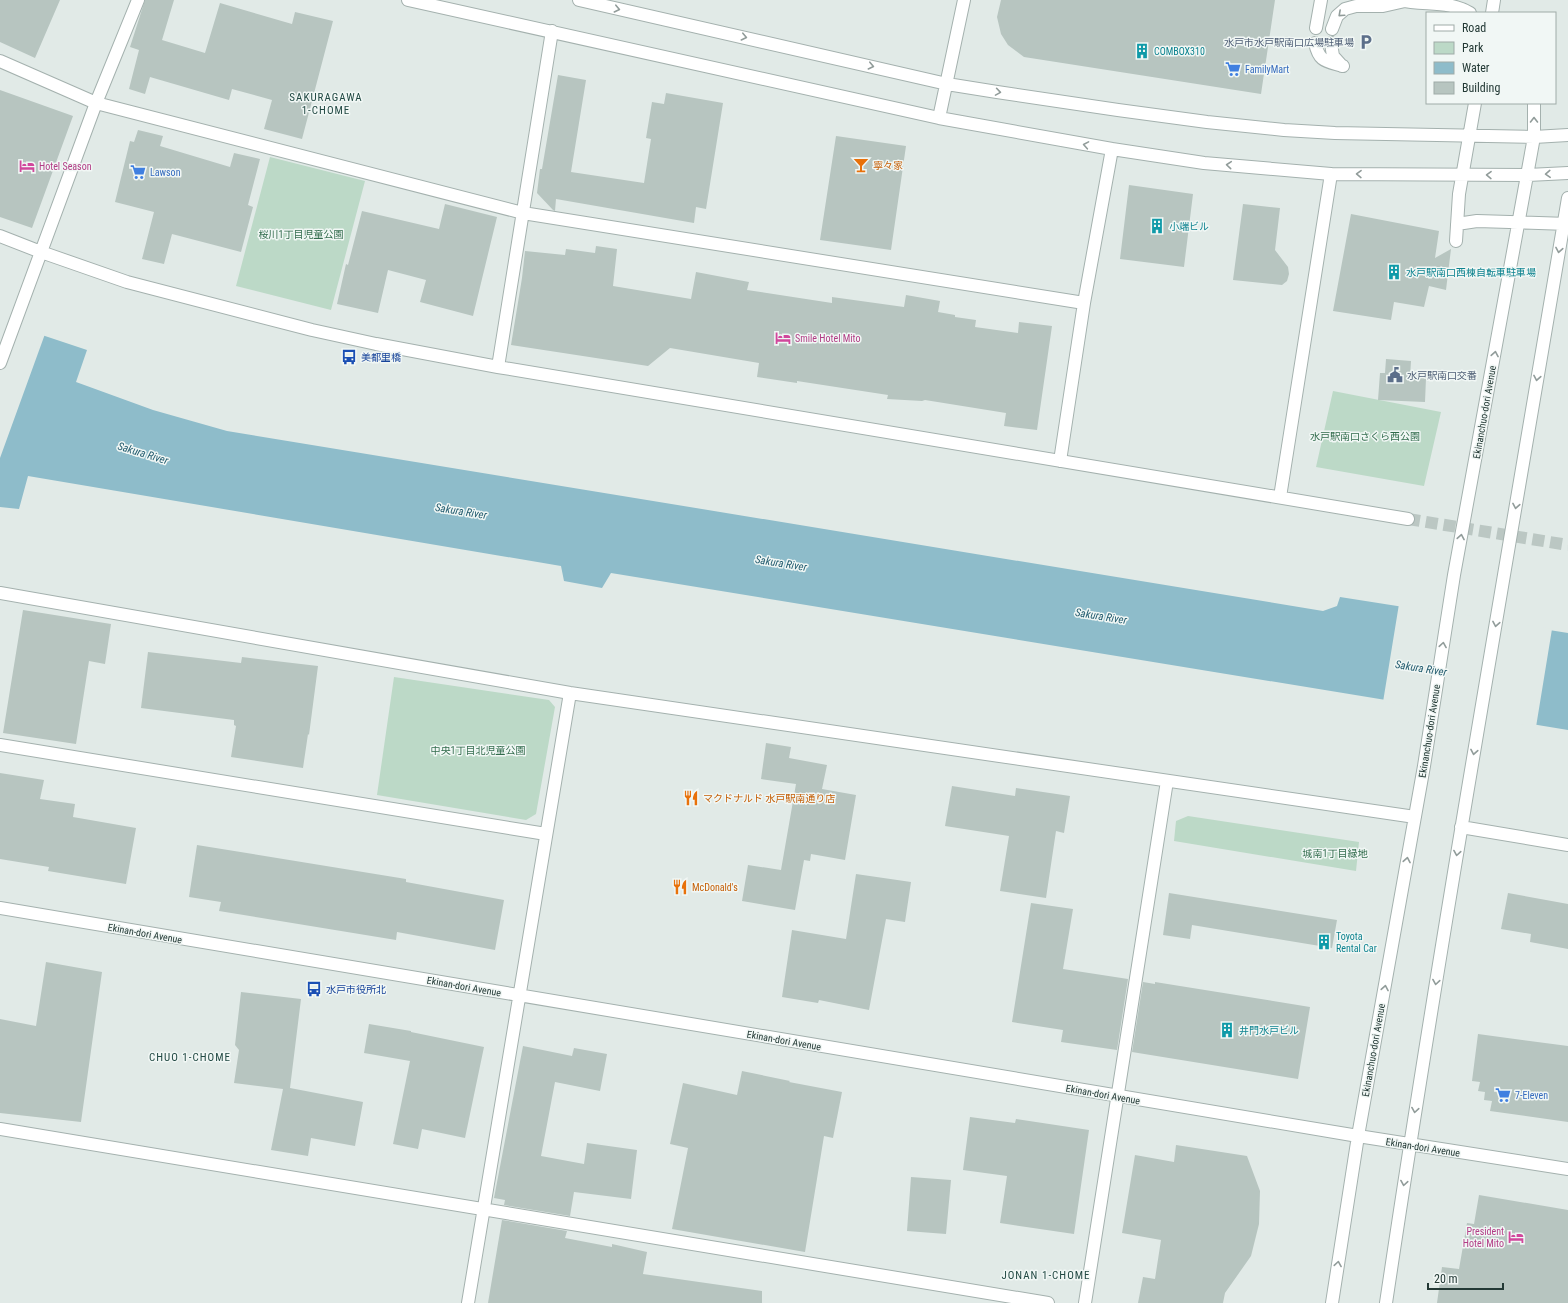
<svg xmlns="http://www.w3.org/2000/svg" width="1568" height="1303" viewBox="0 0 1568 1303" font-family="'Roboto Condensed','Noto Sans JP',sans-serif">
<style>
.green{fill:#bcd9c7}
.water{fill:#8ebcca}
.pier{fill:#e1eae7}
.building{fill:#b7c5c0}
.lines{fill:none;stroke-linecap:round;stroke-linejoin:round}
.minor-tunnel{stroke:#bbc7c3;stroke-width:12;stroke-dasharray:12 6;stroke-linecap:butt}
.minor-casing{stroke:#a4b1ae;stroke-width:14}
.minor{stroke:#fff;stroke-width:12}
.oneway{stroke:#919c9a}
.labels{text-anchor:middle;stroke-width:3;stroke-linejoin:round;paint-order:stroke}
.service-label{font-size:10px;fill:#4e5e75;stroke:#f1f7f5;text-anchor:end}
.culture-label{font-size:10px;fill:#0d838f;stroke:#f1f7f5;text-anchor:start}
.shop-label{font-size:10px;fill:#366cbe;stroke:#f1f7f5;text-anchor:start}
.food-label{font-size:10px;fill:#c56008;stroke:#f1f7f5;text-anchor:start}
.hotel-label{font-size:10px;fill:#b23c85;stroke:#f1f7f5;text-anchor:start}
.park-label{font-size:10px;fill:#326c4d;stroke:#f1f7f5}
.transit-label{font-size:10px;fill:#164399;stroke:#f1f7f5;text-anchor:start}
.street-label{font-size:10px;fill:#233935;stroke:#f1f7f5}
.neighbourhood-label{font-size:11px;letter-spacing:1px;fill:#214943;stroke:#f1f7f5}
.water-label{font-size:11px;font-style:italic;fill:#235c6f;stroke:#f1f7f5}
</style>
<rect width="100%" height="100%" fill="#e1eae7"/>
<!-- green -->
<path class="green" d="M270,157L365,181L331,310L236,286Z
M1333,391L1441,412L1424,486L1316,467Z
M394,677L549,700L555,707L536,814L526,820L377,795Z
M1188,816L1359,842L1356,871L1174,841L1176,821Z"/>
<!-- water -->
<path class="water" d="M0,321L87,350L76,382L153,410L227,431L1323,611L1337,606L1340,597L1568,633V730L611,573L602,588L564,581L561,566L28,476L19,509L0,507Z"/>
<!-- pier -->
<path class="pier" d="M0,319L45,334L0,458Z
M1399,604L1552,629L1536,727L1383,702Z"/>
<!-- building -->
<path class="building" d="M0,0H60L35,58L0,42Z
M145,0H174L162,40L205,53L220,3L292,24L295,12L333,21L302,139L264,129L272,100L232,89L229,100L150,77L145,94L129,89L139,50L130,47Z
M1001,0H1275L1261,94L1024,57L1008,45L1001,34L997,17Z
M558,75L586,80L571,172L644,183L651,139L646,138L652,102L664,104L666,93L723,103L706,209L696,207L694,223L556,199L555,211L553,210L537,193L540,169H542Z
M0,90L73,116L32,228L0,217Z
M138,130L163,136L160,146L230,167L234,153L260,159L248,205L253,207L241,252L172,234L164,264L142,259L154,212L115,202L130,141L134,142Z
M836,136L906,146L891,250L820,240Z
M1129,185L1193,194L1184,267L1120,259Z
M445,204L497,217L473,316L420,302L426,280L388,270L378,313L337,304L346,264L348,265L362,211L439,229Z
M1243,204L1280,208L1275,250L1288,267L1289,274L1287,281L1282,285L1233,280Z
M1351,214L1439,231L1435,258L1451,249L1446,290L1429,286L1424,307L1394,302L1391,320L1333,311Z
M596,246L617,249L613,286L691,299L696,272L749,282L747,290L832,303V297L904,307L906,295L940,301L938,312L955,315V317L976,320L975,327L1018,333L1019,322L1052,326L1037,430L1004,426L1006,413L925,400L922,401L887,399L888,395L797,381V383L757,377L759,363L670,348L648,366L511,345L522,278L525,251L565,255L566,249L595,253Z
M1386,359L1411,361L1410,377L1426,378L1425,402L1378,400L1380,373H1385Z
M23,610L111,624L105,664L89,661L76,744L3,733Z
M148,652L241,663L242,657L318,666L309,735L308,734L303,768L231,757L236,726L234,725V720L141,708Z
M766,743L791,747L789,758L827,765L822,789L856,795L845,860L811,854L810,861L804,860L795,910L742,901L748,865L781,870L796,784L761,779Z
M0,773L44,780L40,799L75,804L73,817L136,828L126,884L48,871L49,867L0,859Z
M952,786L1015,796L1016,788L1070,796L1064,833L1056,831L1046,898L1000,891L1009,836L945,826Z
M197,845L406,879V882L504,900L495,950L397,932L396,940L219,911L221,902L189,897Z
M856,874L911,882L905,922L886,919L869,1010L819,1000L818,1003L782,997L792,930L846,939Z
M1169,893L1337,920L1332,948L1192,925L1190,939L1163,935Z
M1508,893L1568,904V949L1530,942L1531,934L1501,929Z
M1031,903L1073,909L1063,969L1128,979L1117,1050L1061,1042L1063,1030L1012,1022Z
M46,962L102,972L81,1122L0,1113V1019L36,1026Z
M1143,982L1155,984V982L1310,1007L1298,1079L1132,1052Z
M241,992L301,999L290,1088L363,1102L355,1146L311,1138L308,1156L271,1150L283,1089L234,1083L239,1050L235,1045Z
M369,1024L411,1031V1032L484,1047L465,1138L422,1129L418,1149L393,1144L410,1061L364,1053Z
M1478,1034L1568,1046V1122L1490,1111L1492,1101L1484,1100L1485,1092L1478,1091L1480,1082L1472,1081Z
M523,1046L572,1056L574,1048L607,1054L600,1091L555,1082L541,1156L584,1164L587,1143L637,1150L631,1199L574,1192L570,1216L504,1205L505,1200L494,1198Z
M742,1071L790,1081L789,1082L842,1092L833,1138L824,1136L805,1252L672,1229L688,1148L670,1144L683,1083L737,1095Z
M970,1117L1015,1123L1016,1119L1089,1130L1074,1234L1000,1223L1007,1176L963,1170Z
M1176,1145L1247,1156L1260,1191L1259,1224L1251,1256L1225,1293L1223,1303H1138L1143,1277L1155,1279L1161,1240L1122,1233L1135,1155L1174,1162Z
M911,1177L951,1180L946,1234L907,1231Z
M1479,1195L1568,1210V1303H1437L1442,1267L1459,1269L1467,1223L1474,1224Z
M502,1220L567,1231L565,1238L612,1247V1244L647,1252L643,1274L762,1291V1303H488Z"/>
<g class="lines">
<!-- minor-tunnel -->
<path class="minor-tunnel" d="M1408,519L1568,545"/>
<defs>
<path id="minor" d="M408,0L939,118L1112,149L1204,163L1331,174L1528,175L1568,173
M579,0L947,84L997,92L1118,110L1207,122L1284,130L1335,133L1534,137L1568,135
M1400,0C1423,6 1449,0 1470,13
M1492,13L1494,0
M1316,28L1321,0
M1332,29L1337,16L1345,9L1356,6H1383L1405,1
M1315,43C1319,62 1326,61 1343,66
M1331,43L1333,56L1342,66
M0,61L96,103L523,213L1084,303
M939,118L964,0
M1457,224L1477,221L1568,224
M0,236L41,252L127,282L312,330L376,344L498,367L1408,519
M1456,241L1459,194L1475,103
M0,363L96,103L138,0
M498,367L552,31
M1060,461L1084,303L1112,149
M1280,497L1331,174
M0,593L570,693L1415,817
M0,745L546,834
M1461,827L1568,845
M0,908L1358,1136L1568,1169
M0,1129L1048,1303
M468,1303L570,693
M1085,1303L1167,781
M1332,1303L1358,1136L1424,766L1454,575L1534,137V103
M1386,1303C1441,934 1506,566 1568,198"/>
</defs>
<!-- minor casing -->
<use href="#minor" class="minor-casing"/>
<!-- minor -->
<use href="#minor" class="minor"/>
</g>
<!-- one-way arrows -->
<defs><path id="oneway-chevron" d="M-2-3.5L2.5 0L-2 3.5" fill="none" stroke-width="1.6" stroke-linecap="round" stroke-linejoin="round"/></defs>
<g class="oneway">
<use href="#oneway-chevron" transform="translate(617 9) rotate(13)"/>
<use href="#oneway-chevron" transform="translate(1341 14) rotate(138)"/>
<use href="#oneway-chevron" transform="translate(744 37) rotate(13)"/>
<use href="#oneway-chevron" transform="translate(871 66) rotate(13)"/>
<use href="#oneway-chevron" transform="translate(998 92) rotate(9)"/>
<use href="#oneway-chevron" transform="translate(1534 120) rotate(-90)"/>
<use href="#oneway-chevron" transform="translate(1086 145) rotate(-170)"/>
<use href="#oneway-chevron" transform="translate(1229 165) rotate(-175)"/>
<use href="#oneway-chevron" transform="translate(1359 174) rotate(-179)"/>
<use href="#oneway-chevron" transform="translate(1548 174) rotate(177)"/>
<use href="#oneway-chevron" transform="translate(1489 175) rotate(-179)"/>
<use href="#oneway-chevron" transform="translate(1559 250) rotate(100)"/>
<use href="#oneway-chevron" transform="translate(1495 354) rotate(-80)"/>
<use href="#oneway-chevron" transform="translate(1537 378) rotate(100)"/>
<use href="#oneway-chevron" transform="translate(1516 506) rotate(100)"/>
<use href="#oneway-chevron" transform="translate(1461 537) rotate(-80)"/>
<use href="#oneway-chevron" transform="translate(1496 624) rotate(100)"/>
<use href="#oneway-chevron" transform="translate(1443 645) rotate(-81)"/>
<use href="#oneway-chevron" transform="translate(1474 752) rotate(100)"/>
<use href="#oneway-chevron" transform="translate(1457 853) rotate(99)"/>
<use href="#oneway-chevron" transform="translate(1407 860) rotate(-80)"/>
<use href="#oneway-chevron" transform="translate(1436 982) rotate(99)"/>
<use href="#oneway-chevron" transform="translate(1385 988) rotate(-80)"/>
<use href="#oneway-chevron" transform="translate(1415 1110) rotate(99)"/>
<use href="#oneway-chevron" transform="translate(1404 1183) rotate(99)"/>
<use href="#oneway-chevron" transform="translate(1338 1264) rotate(-81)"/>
</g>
<!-- icons -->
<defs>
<symbol id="parking-bare" viewBox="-9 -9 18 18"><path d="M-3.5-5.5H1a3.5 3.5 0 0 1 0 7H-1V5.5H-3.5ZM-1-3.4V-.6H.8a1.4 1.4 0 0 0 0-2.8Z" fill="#5c6f8a" stroke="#f1f7f5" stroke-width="2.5" paint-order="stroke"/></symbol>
<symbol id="building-bare" viewBox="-9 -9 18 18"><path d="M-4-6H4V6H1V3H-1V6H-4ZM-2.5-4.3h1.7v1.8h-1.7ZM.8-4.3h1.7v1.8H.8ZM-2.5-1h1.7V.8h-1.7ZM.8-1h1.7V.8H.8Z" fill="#0f9aa8" stroke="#f1f7f5" stroke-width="2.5" paint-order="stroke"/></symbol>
<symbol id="supermarket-bare" viewBox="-9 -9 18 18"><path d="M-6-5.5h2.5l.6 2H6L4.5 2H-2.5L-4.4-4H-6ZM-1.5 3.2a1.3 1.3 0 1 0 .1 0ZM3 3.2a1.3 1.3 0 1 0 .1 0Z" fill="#3f7fe0" stroke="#f1f7f5" stroke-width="2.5" paint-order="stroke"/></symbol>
<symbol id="bar-bare" viewBox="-9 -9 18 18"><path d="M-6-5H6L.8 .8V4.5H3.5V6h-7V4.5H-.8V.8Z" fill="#e8710a" stroke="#f1f7f5" stroke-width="2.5" paint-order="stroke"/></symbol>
<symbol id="hotel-bare" viewBox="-9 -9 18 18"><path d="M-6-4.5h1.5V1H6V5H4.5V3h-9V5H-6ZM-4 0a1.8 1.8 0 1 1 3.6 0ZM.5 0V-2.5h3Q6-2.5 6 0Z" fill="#d1479c" stroke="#f1f7f5" stroke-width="2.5" paint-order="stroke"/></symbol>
<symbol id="bus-bare" viewBox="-9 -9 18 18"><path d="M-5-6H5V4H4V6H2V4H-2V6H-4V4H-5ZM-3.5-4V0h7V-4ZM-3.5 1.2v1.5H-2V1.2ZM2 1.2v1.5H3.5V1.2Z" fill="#1a4fb4" stroke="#f1f7f5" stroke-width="2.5" paint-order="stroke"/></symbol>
<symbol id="civic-bare" viewBox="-9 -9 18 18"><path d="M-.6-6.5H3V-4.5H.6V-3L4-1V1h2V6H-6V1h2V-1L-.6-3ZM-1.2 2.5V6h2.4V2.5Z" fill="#5c6f8a" stroke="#f1f7f5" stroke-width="2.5" paint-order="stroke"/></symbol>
<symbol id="restaurant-bare" viewBox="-9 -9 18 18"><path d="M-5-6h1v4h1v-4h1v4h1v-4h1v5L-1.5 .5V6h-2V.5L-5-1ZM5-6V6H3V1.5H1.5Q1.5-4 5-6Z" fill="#e8710a" stroke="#f1f7f5" stroke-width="2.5" paint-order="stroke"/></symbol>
</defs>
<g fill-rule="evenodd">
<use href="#parking-bare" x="1355" y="31" width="22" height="22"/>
<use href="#building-bare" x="1131" y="40" width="22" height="22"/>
<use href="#supermarket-bare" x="1222" y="58" width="22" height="22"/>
<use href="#bar-bare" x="850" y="154" width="22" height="22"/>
<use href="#hotel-bare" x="16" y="155" width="22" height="22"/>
<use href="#supermarket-bare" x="127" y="161" width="22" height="22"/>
<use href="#building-bare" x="1146" y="215" width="22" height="22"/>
<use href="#building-bare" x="1383" y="261" width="22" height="22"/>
<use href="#hotel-bare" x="772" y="327" width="22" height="22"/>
<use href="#bus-bare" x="338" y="346" width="22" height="22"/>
<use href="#civic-bare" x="1384" y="364" width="22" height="22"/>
<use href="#restaurant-bare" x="680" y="787" width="22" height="22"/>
<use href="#restaurant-bare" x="669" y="876" width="22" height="22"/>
<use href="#building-bare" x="1313" y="931" width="22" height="22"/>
<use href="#bus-bare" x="303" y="978" width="22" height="22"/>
<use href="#building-bare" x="1216" y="1019" width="22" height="22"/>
<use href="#supermarket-bare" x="1492" y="1084" width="22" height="22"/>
<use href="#hotel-bare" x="1505" y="1226" width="22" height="22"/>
</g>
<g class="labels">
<!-- service labels -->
<g class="service-label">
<text x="1354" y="46">水戸市水戸駅南口広場駐車場</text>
<text x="1407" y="379" text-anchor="start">水戸駅南口交番</text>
</g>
<!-- culture labels -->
<g class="culture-label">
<text x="1154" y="55">COMBOX310</text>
<text x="1169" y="230">小端ビル</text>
<text x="1406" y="276">水戸駅南口西棟自転車駐車場</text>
<text x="1336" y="940">Toyota<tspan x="1336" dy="12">Rental Car</tspan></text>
<text x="1239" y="1034">井門水戸ビル</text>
</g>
<!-- shop labels -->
<g class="shop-label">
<text x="1245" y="73">FamilyMart</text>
<text x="150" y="176">Lawson</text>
<text x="1515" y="1099">7-Eleven</text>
</g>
<!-- food labels -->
<g class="food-label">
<text x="873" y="169">寧々家</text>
<text x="703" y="802">マクドナルド 水戸駅南通り店</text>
<text x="692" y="891">McDonald's</text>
</g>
<!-- hotel labels -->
<g class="hotel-label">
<text x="39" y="170">Hotel Season</text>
<text x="795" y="342">Smile Hotel Mito</text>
<text x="1504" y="1235" text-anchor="end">President<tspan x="1504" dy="12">Hotel Mito</tspan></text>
</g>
<!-- park labels -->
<g class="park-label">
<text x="301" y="238">桜川1丁目児童公園</text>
<text x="1365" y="440">水戸駅南口さくら西公園</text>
<text x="478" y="754">中央1丁目北児童公園</text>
<text x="1335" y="857">城南1丁目緑地</text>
</g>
<!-- transit labels -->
<g class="transit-label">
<text x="361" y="361">美都里橋</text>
<text x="326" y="993">水戸市役所北</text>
</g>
<!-- street labels -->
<g class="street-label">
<text transform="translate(1484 412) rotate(-80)" y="4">Ekinanchuo-dori Avenue</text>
<text transform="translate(1429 731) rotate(-81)" y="4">Ekinanchuo-dori Avenue</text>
<text transform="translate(145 933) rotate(10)" y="4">Ekinan-dori Avenue</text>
<text transform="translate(464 986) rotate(10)" y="4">Ekinan-dori Avenue</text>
<text transform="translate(784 1040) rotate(10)" y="4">Ekinan-dori Avenue</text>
<text transform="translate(1373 1050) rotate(-80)" y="4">Ekinanchuo-dori Avenue</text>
<text transform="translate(1103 1094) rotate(10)" y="4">Ekinan-dori Avenue</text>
<text transform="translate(1423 1147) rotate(9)" y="4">Ekinan-dori Avenue</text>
</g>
<!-- neighbourhood labels -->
<g class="neighbourhood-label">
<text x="326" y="101">SAKURAGAWA<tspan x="326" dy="13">1-CHOME</tspan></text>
<text x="190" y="1061">CHUO 1-CHOME</text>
<text x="1046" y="1279">JONAN 1-CHOME</text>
</g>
<!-- water labels -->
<g class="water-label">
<text transform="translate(143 453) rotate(17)" y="4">Sakura River</text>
<text transform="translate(461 511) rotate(9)" y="4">Sakura River</text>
<text transform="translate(781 563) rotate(9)" y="4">Sakura River</text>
<text transform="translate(1101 616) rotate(9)" y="4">Sakura River</text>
<text transform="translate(1421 668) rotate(9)" y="4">Sakura River</text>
</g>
</g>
<!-- legend -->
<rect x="1426" y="12" width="130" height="92" fill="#f1f7f5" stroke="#9faba8"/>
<rect x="1434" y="25" width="20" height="6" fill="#ffffff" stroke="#9faba8"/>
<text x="1462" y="32" font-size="12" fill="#233935">Road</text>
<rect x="1434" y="42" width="20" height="12" fill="#bcd9c7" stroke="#9faba8"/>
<text x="1462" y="52" font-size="12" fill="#233935">Park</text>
<rect x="1434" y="62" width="20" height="12" fill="#8ebcca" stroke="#9faba8"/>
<text x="1462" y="72" font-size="12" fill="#233935">Water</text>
<rect x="1434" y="82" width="20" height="12" fill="#b7c5c0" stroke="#9faba8"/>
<text x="1462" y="92" font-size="12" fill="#233935">Building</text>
<!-- scale -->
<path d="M1428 1283v6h75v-6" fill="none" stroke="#233935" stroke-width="2"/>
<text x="1434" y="1283" font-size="12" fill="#233935" stroke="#f1f7f5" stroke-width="3" paint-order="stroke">20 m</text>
</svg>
